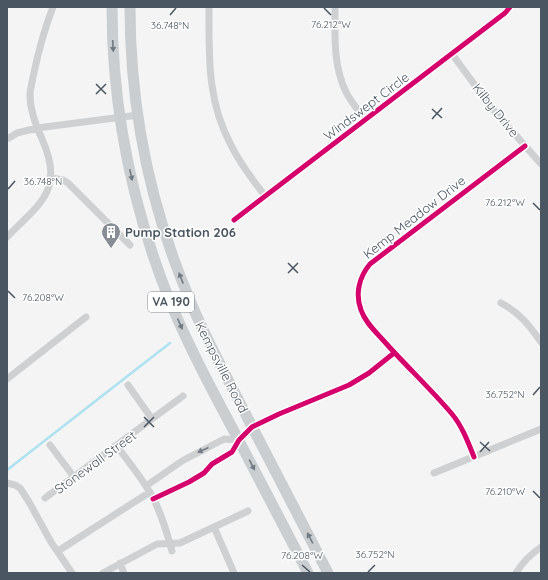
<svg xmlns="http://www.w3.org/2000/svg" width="548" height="580" viewBox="0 0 548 580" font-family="Quicksand,sans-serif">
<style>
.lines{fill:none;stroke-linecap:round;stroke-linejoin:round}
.stream{stroke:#aee2f0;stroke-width:2.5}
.minor{stroke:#ced0d2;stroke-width:7}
.primary{stroke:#caced1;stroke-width:11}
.cycleway-casing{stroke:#fff;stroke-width:8}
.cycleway{stroke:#d6006c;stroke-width:5}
.oneway{fill:#707a83}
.oneway2{fill:#727b83}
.ticks{fill:none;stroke:#4a5661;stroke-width:1.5}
.labels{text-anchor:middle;stroke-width:3;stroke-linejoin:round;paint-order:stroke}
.shield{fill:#fff;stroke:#808990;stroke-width:1}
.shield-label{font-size:12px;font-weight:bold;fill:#4a5661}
.street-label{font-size:13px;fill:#4a5661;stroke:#fff}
.poi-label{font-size:13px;font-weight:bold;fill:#4a5661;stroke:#fff;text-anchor:start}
.ticks-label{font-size:10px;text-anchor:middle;fill:#4a5661;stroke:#fff;stroke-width:3;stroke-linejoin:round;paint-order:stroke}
</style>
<rect width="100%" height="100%" fill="#f4f4f4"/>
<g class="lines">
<!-- stream -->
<path class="stream" d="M7,470L170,343"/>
<!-- minor -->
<path class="minor" d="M209,7C209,56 207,101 231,145C240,164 253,180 265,196
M335,7C335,36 333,65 346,92C351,102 359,111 365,120
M452,54L491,107L541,164
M9,138L17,133L37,128L138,115
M52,178L63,180L68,183L130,245
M234,220L505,13L510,7
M7,237C40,203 65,190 42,139C36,126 30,110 30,95C30,90 32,83 33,77C38,53 44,30 53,7
M501,303C520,313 529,325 541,342
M7,379L86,317
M128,385L152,419
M50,445L74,477
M117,446C129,463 143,479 153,498C162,515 167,533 172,551
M474,457C468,442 462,426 452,414C430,388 405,365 383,340C375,331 365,322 361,310C355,294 359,277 370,264L525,146
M434,473L541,429
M7,483L15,485L20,488L29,502L51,542L72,573
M146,486L182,461L224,439L239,440
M45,498L183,396
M153,499L189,482L204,473L212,464L232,452L239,440L252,427L279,414L349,385L369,373L394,353
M214,527L234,573
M58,551L150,492
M120,563L124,573
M103,573L157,544L180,543L248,511
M516,573C522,563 531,554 541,547"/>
<!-- primary -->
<path class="primary" d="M112,7C112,109 133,210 171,304C190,349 213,392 236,435C260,481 284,527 308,573
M130,7C130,107 150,206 189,298C205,338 226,375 245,413C273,466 300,520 328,573"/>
<defs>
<path id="cycleway" d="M234,220L505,13L510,7
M474,457C468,442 462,426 452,414C430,388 405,365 383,340C375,331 365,322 361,310C355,294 359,277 370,264L525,146
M153,499L189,482L204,473L212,464L232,452L239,440L252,427L279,414L349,385L369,373L394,353"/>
</defs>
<!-- cycleway casing -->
<use href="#cycleway" class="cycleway-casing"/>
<!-- cycleway -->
<use href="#cycleway" class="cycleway"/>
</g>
<!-- one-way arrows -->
<defs><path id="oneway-solid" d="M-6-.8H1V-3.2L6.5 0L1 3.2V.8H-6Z"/></defs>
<g class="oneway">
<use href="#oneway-solid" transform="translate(113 46) rotate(87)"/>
<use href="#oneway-solid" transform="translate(131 175) rotate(77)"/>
<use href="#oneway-solid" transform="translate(181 278) rotate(-111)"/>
<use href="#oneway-solid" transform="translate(180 324) rotate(66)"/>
<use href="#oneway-solid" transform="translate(252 465) rotate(63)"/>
<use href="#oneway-solid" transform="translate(310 538) rotate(-118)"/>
</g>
<use class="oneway2" href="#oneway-solid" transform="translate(203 450) rotate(155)"/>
<!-- ticks -->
<path class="ticks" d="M324,8L331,15M170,15L176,8M96,84L106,94M96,94L106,84M432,109L442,118M432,119L442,108M8,189L15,181M533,203L540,210M288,263L298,273M288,273L298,263M8,291L15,298M533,395L540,387M144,417L154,427M144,427L154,417M480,442L490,451M480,452L489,442M533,491L540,498M302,565L310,572M368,572L375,565"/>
<!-- icons -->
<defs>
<symbol id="building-pin" viewBox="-11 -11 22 30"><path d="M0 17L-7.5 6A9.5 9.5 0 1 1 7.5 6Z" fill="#868d94" stroke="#fff"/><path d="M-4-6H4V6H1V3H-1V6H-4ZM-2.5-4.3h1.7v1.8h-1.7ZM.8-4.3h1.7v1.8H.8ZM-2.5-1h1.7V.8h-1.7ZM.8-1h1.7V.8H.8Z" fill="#fff"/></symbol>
</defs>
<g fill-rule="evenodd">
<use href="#building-pin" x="100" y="221" width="22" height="30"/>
</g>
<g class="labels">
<!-- shield labels -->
<rect class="shield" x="148" y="292" width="46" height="20" rx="3"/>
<g class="shield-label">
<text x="171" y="306">VA 190</text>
</g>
<!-- street labels -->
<g class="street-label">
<text transform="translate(366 106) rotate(-37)" y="5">Windswept Circle</text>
<text transform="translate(496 110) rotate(51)" y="5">Kilby Drive</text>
<text transform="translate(414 217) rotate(-38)" y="5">Kemp Meadow Drive</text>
<text transform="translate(222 367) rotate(63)" y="5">Kempsville Road</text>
<text transform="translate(95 462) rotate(-36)" y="5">Stonewall Street</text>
</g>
<!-- poi labels -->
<g class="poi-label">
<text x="125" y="237">Pump Station 206</text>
</g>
</g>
<g class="ticks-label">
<text x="331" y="28">76.212°W</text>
<text x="170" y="29">36.748°N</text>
<text x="43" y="185">36.748°N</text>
<text x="505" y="206">76.212°W</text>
<text x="43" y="301">76.208°W</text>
<text x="505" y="398">36.752°N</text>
<text x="505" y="495">76.210°W</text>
<text x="375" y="558">36.752°N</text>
<text x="302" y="559">76.208°W</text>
</g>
<!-- border -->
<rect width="548" height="580" fill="none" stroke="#4a5661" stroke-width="16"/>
</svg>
